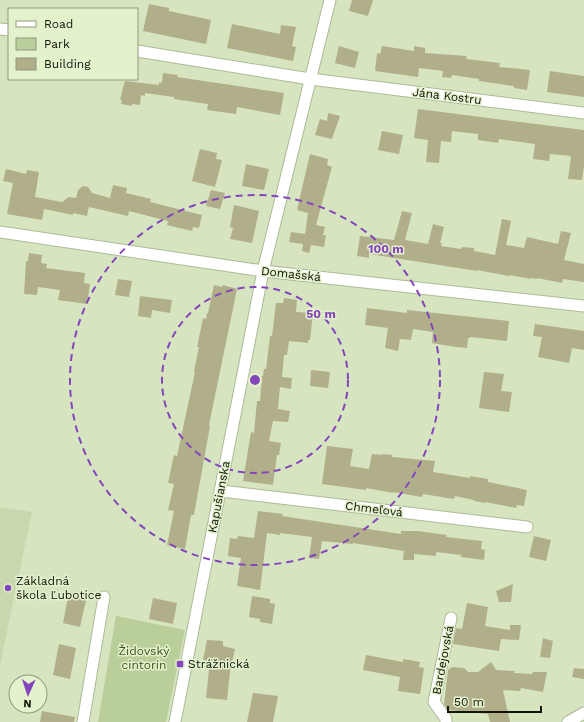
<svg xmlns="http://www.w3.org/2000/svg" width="584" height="722" viewBox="0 0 584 722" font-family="'Work Sans',sans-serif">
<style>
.built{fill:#c8d8ae}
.green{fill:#b9ce98}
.building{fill:#b1af8a}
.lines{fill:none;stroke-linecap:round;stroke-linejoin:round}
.street-casing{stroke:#acba97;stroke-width:13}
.street{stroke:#fff;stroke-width:11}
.ring{fill:none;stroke:#8346bb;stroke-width:2;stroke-dasharray:7 5}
.poi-dot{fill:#8346bb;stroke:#e3f1cd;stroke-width:1.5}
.labels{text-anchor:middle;stroke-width:3;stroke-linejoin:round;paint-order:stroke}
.street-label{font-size:12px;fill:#101508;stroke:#e3f1cd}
.poi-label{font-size:12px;fill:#101508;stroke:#e3f1cd;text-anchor:start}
.park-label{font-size:12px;fill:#3e5017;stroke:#e3f1cd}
.centre{fill:#8346bb;stroke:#e3f1cd;stroke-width:2}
.ring-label{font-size:12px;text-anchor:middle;font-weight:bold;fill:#8346bb;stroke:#e3f1cd;stroke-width:3;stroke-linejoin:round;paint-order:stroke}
</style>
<rect width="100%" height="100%" fill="#d6e4c0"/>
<!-- built -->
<path class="built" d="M0,507L32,512L0,665Z"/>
<!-- green -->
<path class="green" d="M116,616L185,630L166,722H98Z"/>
<!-- building -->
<path class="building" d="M352,0H373L368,16L349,11Z
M149,4L169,8V11L211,20L206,44L143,31Z
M232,24L280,34L281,25L296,27L292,46L296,47L293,61L227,48Z
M339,46L359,52L355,68L335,63Z
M382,46L414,51V46L425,48V53L467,56L466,59L500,63L499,67L530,70L527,90L514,88V86L479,81V79L452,75L451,78L442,77L443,71L419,68L418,77L375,71L377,53L380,54Z
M550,71L584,76V97L547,92Z
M163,73L178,75L177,77L284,93L280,115L237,107L236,114L207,110L208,104L174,99V97L145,93V96L141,95L140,105L132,104V106L121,104L122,100H120L125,81L159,85V82L162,83Z
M418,109L584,130V166L582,180L568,179L571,156L550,154L549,161L533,159L535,144L499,139L498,143L478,140V134L452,131L451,142L441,141L439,163L426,162L428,140L414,138Z
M328,113L340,116L332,139L315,135L320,119L327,121Z
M382,131L403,135L399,154L378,150Z
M200,149L217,153L216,159L222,160L215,187L192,181Z
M310,154L328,159L327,165L332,167L316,225L325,227L323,235H326L324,247L311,245L309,253L302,251L303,244L289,242L291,232L305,234L308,213L297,210Z
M246,164L269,169L264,190L242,186Z
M6,169L26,174L27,170L39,172L35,197L62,202L69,197L76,198L78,190L83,186L88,187L92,193L110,198L113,185L127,188L126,193L151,199L150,202L202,215L199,228L193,227L192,231L167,225L168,221L129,211L128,216L89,207L87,216L73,213V215L44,209L42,220L7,214L13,183L3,181Z
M211,190L225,193L220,209L206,206Z
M234,205L259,211L252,243L230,239L233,228L230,227Z
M402,211L412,213L405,240L428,244L433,224L444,227L440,243H442L441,246L461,249L462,247L474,248V251L495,255L502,219L511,221L506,245L524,248L527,237L558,244L561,231L571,233L564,260L584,264V282L563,279L562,283L537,278V279L531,278V279L509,275V276L477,270V271L369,254V258L357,256L360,236L394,240Z
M29,253L42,255L41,263L47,264L46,268L85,273L84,283L90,284L87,304L58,300L60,290L38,287L37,295L24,294L26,261H28Z
M118,279L132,281L129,297L115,295Z
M214,285L222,287L223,285L237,289L209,425L210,426L194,515H191L185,549L167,545L174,511L168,510L174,484L168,483L174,455L177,456L195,372L194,371L199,347H197L203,318L206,319L207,313H208Z
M140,296L172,300L170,313L152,310L151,318L138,316Z
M284,298L297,300L296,312L313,313L310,340H308V343L289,341L287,355H284L282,377L292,378L291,389L280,387L278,409L290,411L288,422L273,421L269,441L281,443L279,455H277L273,485L243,481L251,432L254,433L257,401H260L262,376H263L264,369H266L270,336H272L276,303H283Z
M367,308L407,313V310L509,321L507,341L470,337V338H468L467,348L456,347L432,343L433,332L413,329L411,340L400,339L398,351L385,348L388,328L365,325Z
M535,324L584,331V350L572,348L569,363L538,357L542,337L533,336Z
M311,370L330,372L328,388L310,386Z
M484,372L504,374L501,391L512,392L509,412L479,408Z
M327,446L353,449L350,466L369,469L372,454L382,455V454L392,455V457L435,461L433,472L470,478V476L488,479V482L527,490L524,506L517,505L516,508L485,502V503L474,501V500L455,496L454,499L423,494L422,497L393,492V493L366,488V490L322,484Z
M258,511L283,514L282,516L401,534V531H417L447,535L446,537L482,541L481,549L485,550L484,560L461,557V555L436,552V556L414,554V560H403L404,551L353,543V544L322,541L319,559L309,558L312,537L280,533V535L267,533L260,590L237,586L241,558L228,556L230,538L237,539L238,536L254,538Z
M534,536L551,540L546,561L529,557Z
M513,584L511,602H499L496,591Z
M69,592L87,596L80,627L63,623Z
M252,596L270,599V603L275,604L272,624L260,622V619L249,617Z
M153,598L177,603L173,624L149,619Z
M467,603L488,607L485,626L510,630V625H521L519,640L501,639L499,651L453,644L456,628L462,629Z
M543,638L553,641L550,658L540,657Z
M207,640L223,641V646L235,649L232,662H231L227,700L206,698L210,661L203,660Z
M59,644L76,648L70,679L53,675Z
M366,655L403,662V659L420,662L419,667L424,668L420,694L398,691L400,677L363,670Z
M491,662L496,670L515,671L514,673L532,674L533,672H547L543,692L521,688L520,691L503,690L510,722H490L488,714L448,710L444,704L448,670L452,667L464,668L468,672H478Z
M574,668L584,669V679L572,677Z
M253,693L278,696L273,722H247Z
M42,711L75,717L74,722H40Z"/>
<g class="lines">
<defs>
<path id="street" d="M0,29L9,30
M137,51L310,79L584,113
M0,232L263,271L584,306
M221,491L527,527
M83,722L104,597
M175,722L263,271L330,0
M446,722V719L434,702L451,618
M568,722L584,713"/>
</defs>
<!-- street casing -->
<use href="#street" class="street-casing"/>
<!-- street -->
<use href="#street" class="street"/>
</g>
<!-- distance rings -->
<g class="ring">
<circle cx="255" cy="380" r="93"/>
<circle cx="255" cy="380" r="185"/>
</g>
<!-- markers -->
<g class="poi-dot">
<circle cx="8" cy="588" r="4"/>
<rect x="176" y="660" width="8" height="8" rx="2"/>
</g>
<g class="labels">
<!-- street labels -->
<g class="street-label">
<text transform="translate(447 96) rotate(7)" y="4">Jána Kostru</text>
<text transform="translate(291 274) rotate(6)" y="4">Domašská</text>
<text transform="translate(219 497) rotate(-79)" y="4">Kapušianska</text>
<text transform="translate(374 509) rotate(7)" y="4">Chmeľová</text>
<text transform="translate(443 660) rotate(-79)" y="4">Bardejovská</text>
</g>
<!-- poi labels -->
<g class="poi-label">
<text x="16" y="585">Základná<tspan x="16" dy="14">škola Ľubotice</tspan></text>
<text x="188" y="668">Strážnická</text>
</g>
<!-- park labels -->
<g class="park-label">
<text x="144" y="655">Židovský<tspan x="144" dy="14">cintorín</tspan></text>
</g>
</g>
<circle cx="255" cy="380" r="6" class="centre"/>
<g class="ring-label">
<text x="386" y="253">100 m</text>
<text x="321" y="318">50 m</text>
</g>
<!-- legend -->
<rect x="8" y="8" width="130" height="72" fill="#e3f1cd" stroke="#8f997e"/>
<rect x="16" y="21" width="20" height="6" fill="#ffffff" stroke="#8f997e"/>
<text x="44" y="28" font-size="12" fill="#101508">Road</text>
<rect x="16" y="38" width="20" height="12" fill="#b9ce98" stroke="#8f997e"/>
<text x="44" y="48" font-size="12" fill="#101508">Park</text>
<rect x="16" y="58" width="20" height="12" fill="#b1af8a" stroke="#8f997e"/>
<text x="44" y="68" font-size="12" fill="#101508">Building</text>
<!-- north arrow -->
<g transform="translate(28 694) rotate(183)"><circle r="19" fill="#e3f1cd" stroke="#8f997e"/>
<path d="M0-3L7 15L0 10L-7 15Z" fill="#8346bb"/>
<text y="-6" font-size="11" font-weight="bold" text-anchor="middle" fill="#101508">N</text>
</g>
<!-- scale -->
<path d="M448 706v6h93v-6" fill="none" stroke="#101508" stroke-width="2"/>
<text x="454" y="706" font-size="12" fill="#101508" stroke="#e3f1cd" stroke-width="3" paint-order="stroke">50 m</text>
</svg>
